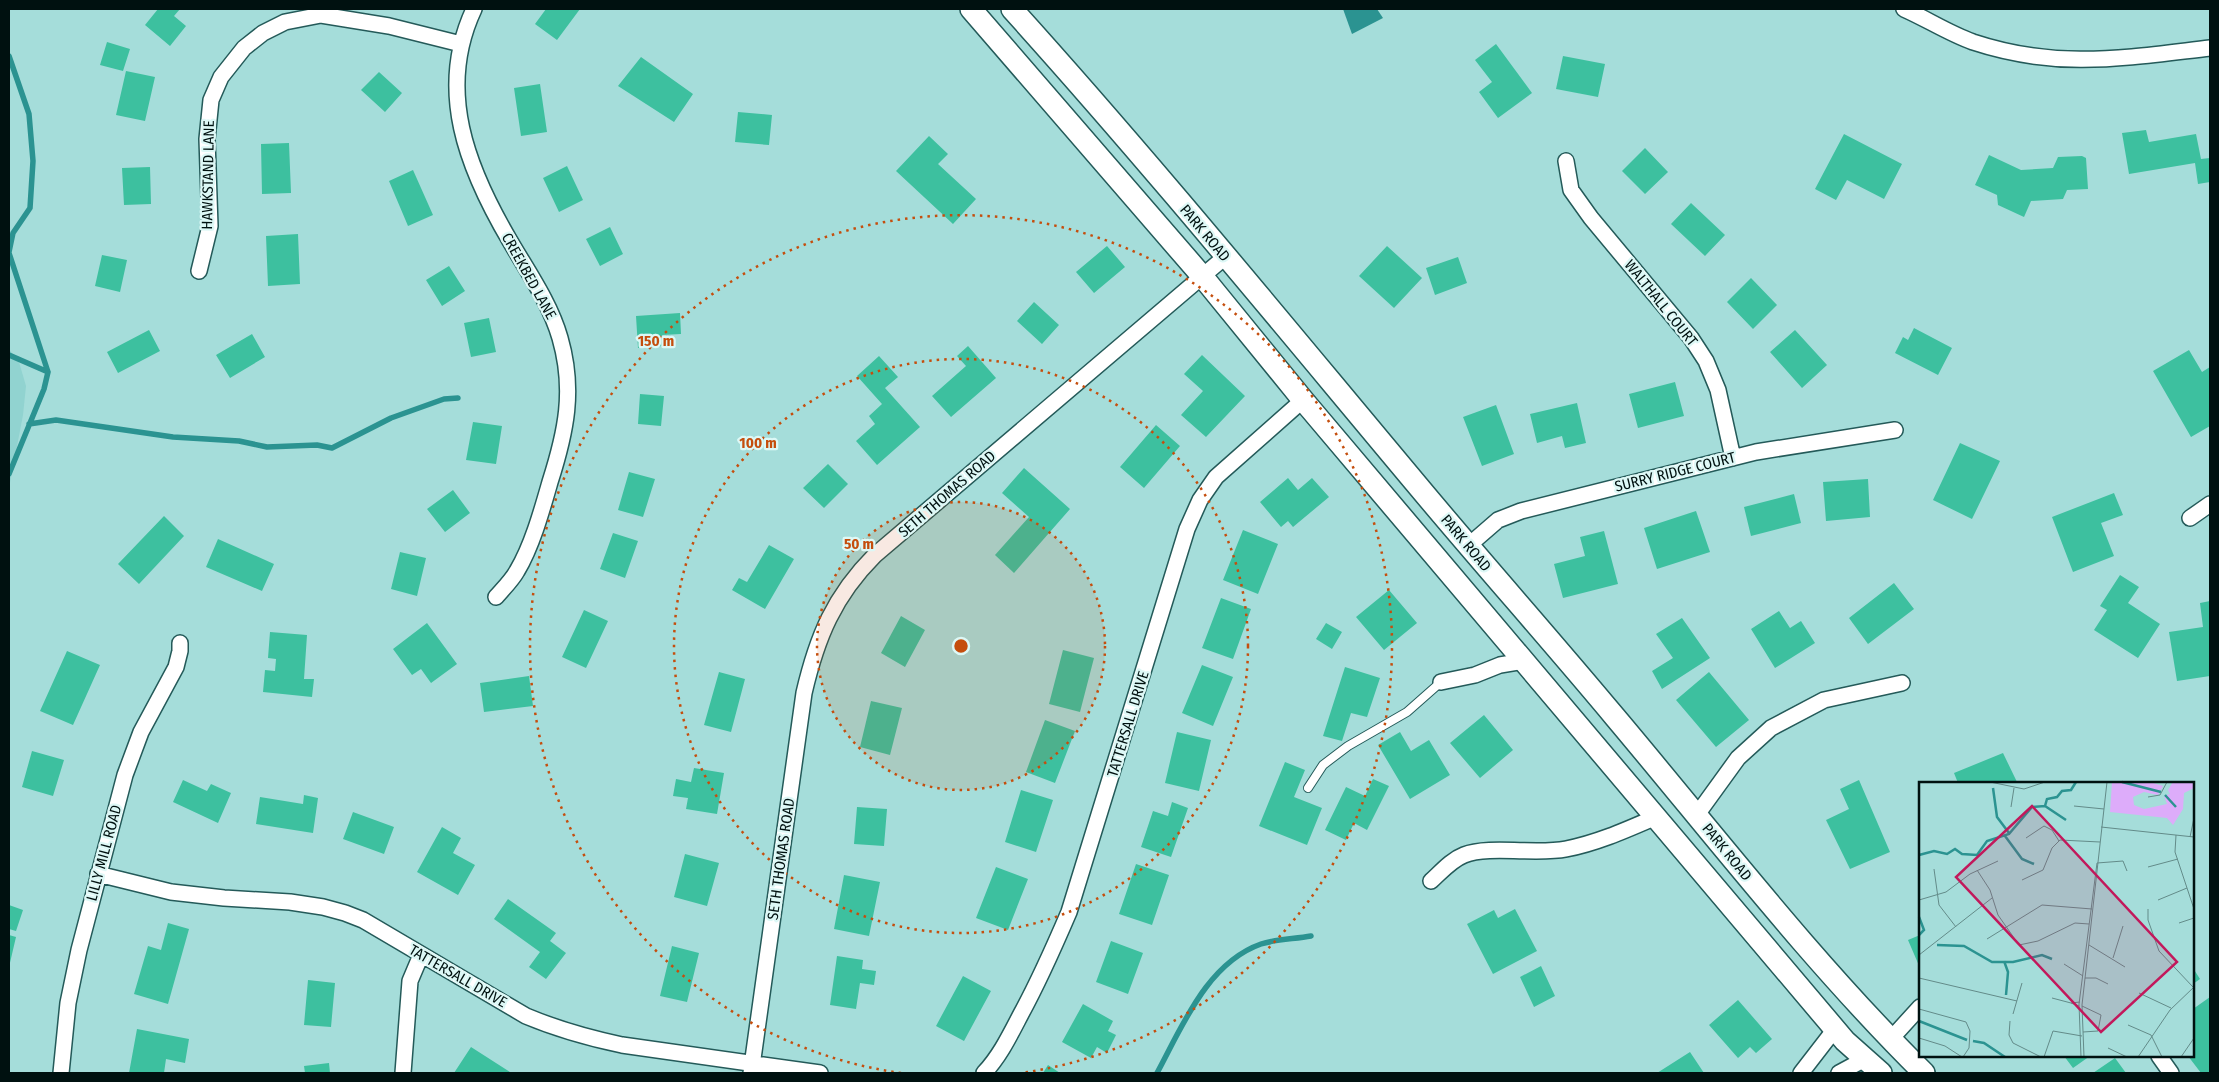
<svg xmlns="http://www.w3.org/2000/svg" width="2219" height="1082" viewBox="0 0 2219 1082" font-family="'Fira Sans Condensed',sans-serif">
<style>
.built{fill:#91d3d0}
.water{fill:#2b9391}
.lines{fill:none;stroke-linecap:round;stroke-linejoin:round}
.stream{stroke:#2b9391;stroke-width:5.5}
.building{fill:#3dc09f}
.lane-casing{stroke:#245a59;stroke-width:10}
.street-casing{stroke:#245a59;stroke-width:18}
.secondary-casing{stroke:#245a59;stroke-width:24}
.lane{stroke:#fff;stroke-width:8}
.street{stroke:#fff;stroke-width:15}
.secondary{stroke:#fff;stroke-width:21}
.ring{fill:none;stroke:#c54e0d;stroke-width:2.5;stroke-dasharray:2.5 5}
.labels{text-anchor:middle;stroke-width:4.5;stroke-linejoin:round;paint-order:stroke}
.street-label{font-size:15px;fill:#001110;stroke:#ddf8f6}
.inset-river{fill:none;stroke:#2b9391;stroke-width:2.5}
.inset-road{fill:none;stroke:#638b89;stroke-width:1}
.view{fill:#c2185b;fill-opacity:0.15;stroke:#c2185b;stroke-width:2.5}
.inset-edge{fill:none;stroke:#001110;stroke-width:2.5}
.centre{fill:#c54e0d;stroke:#ddf8f6;stroke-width:2.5}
.ring-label{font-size:15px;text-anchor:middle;font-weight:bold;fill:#c54e0d;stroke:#ddf8f6;stroke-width:4.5;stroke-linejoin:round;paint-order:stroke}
</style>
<rect width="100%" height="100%" fill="#a5ddda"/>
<!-- built -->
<path class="built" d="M9,349L19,362L26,386L23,415L9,488Z"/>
<!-- water -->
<path class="water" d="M1343,9H1377L1383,18L1352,34Z"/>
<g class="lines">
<!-- stream -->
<path class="stream" d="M9,56L29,114L33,161L30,208L13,233L9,252
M9,253L48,372L44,389L9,474
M9,355L48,372
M29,424L56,420L173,437L239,441L267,447L317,445L332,448L391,418L444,399L458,398
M1157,1073C1182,1027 1207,963 1261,944C1276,939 1295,939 1311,936"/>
</g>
<!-- building -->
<path class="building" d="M158,9H180L174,16L186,26L170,46L145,25Z
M546,9H580L557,40L535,24Z
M107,42L130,49L123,71L100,65Z
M1496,44L1532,93L1498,118L1479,92L1492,82L1475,60Z
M1563,56L1605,64L1598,97L1556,89Z
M641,57L693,94L674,122L618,86Z
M126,71L155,77L145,121L116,115Z
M379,72L402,93L385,112L361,90Z
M540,84L547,132L521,136L514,88Z
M738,112L772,115L769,145L735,142Z
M2146,130L2149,142L2196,134L2201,159L2210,158V182L2198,184L2195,163L2129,174L2122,133Z
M1844,134L1902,164L1884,199L1847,180L1836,200L1815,189Z
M929,136L948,154L938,164L976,199L953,224L896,171Z
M289,143L291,193L262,194L261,144Z
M1645,148L1668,172L1645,194L1622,171Z
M1989,155L2021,170L2053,168L2058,157L2082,156L2086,158L2088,189L2067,190L2063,199L2031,201L2024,217L1998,205L1997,195L1975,185Z
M567,166L583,200L559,212L543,178Z
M150,167L151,204L124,205L122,168Z
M413,170L433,215L408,226L389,181Z
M1691,203L1725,235L1705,256L1671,224Z
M610,227L623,254L600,266L586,239Z
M298,234L300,284L268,286L266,236Z
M1107,246L1125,267L1094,293L1076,272Z
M1387,246L1422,278L1394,308L1359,276Z
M102,255L127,260L120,292L95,286Z
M1458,257L1467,283L1435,295L1426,268Z
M449,266L465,291L442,306L426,280Z
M1751,278L1777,305L1753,329L1727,302Z
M1034,302L1059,325L1042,344L1017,321Z
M680,313L681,334L662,335L663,346L638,348L636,316Z
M489,318L496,352L471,357L464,323Z
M1914,328L1952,348L1938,375L1895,353L1903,337L1908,340Z
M149,330L160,351L118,373L107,352Z
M1795,330L1827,365L1802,388L1770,352Z
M252,334L265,357L230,378L216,355Z
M968,346L996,378L951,417L932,396L966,366L957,356Z
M2189,350L2202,372L2210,367V426L2191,437L2153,371Z
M1202,355L1245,396L1206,437L1181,415L1203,391L1184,374Z
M879,356L898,377L885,388L920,427L877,465L856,441L875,424L869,416L882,404L857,376Z
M1675,382L1684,416L1638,428L1629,394Z
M640,394L664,396L661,426L638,424Z
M1577,403L1586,443L1565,448L1562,436L1537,443L1530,414Z
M1496,405L1514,454L1482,466L1463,417Z
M473,422L502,426L496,464L466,460Z
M1156,425L1180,446L1144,488L1120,467Z
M1960,443L2000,461L1972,519L1933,500Z
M828,464L848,484L824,508L803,488Z
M1024,468L1070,509L1014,573L995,555L1029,517L1002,493Z
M629,472L655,479L643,517L618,510Z
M1288,478L1298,490L1312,478L1329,497L1293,527L1288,521L1281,527L1260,502Z
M1868,479L1870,517L1826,521L1823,482Z
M453,490L470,513L445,532L427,509Z
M2114,493L2123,515L2101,523L2114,556L2073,572L2052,517Z
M1794,494L1801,523L1751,536L1744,507Z
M1696,511L1710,552L1657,569L1644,528Z
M164,516L184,536L139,584L118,564Z
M1243,530L1278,544L1258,594L1223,580Z
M1604,531L1618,584L1563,598L1554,564L1585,556L1580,537Z
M613,533L638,541L625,578L600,569Z
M218,539L274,564L262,591L206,567Z
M769,545L794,559L765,609L732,590L739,578L747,582Z
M400,552L426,558L417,596L391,589Z
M2120,575L2139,587L2128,603L2160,624L2138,658L2094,630L2107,610L2100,606Z
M1894,583L1914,609L1868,644L1849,618Z
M1389,590L1417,623L1384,650L1356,617Z
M1221,598L1251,609L1233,659L1202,648Z
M2210,601V676L2177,681L2169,632L2203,627L2200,603Z
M584,610L608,621L586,668L562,657Z
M1779,611L1790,628L1801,621L1815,643L1775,668L1751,629Z
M901,616L925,630L905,667L881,653Z
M1682,618L1710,658L1662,689L1652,671L1673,658L1656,634Z
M427,623L457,664L431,683L421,669L412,675L393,649Z
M1326,623L1342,632L1332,649L1316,639Z
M270,632L307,635L304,679H314L312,697L263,692L265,670L275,671L276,659L268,658Z
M1063,650L1094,658L1080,712L1049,704Z
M67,651L100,665L73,725L40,711Z
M1202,665L1233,677L1213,726L1182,713Z
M1345,667L1380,678L1367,717L1351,713L1342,741L1323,736Z
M719,672L745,679L731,732L704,725Z
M1709,672L1749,720L1716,747L1676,700Z
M529,676L533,706L484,712L480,683Z
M871,701L902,708L890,755L860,747Z
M1484,715L1513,750L1480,778L1450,743Z
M1045,720L1075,731L1055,783L1026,772Z
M1177,732L1211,740L1199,791L1165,783Z
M1400,732L1411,751L1429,740L1450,775L1410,799L1378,745Z
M32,751L64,760L53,796L22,787Z
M2003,753L2017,782L1958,783L1954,773Z
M1285,762L1305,770L1294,797L1322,808L1307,845L1259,826Z
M694,768L724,773L717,814L686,809L688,798L673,796L676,779L691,782Z
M1373,779L1389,786L1367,830L1354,823L1346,840L1325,830L1346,787L1365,796Z
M183,780L207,791L211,784L231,793L218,823L173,802Z
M1859,780L1890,852L1850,869L1826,820L1849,809L1840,789Z
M1021,790L1053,800L1036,852L1005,842Z
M304,795L318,798L313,833L256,824L260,797L303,804Z
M1172,802L1188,808L1171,857L1141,847L1153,811L1168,816Z
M857,807L887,809L884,846L854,844Z
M353,812L394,827L384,854L343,839Z
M442,827L461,838L453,853L475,865L458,895L417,872Z
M685,854L719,863L707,906L674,897Z
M1136,864L1169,875L1152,925L1119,914Z
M996,867L1028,879L1008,930L976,918Z
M844,875L880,882L869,936L834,929Z
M508,899L556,933L550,941L566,953L546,979L529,967L540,952L494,919Z
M9,905L23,910L16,931L9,929Z
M1515,909L1537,951L1493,974L1467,924L1494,910L1498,918Z
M168,923L189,929L168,1004L134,994L148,946L161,950Z
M9,935L16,937L9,967Z
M1920,935V968L1908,940Z
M1111,941L1143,953L1128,994L1096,982Z
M672,946L699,953L687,1002L660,996Z
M837,956L863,960L862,969L876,971L874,985L860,983L856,1009L830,1005Z
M1541,966L1555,996L1534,1007L1520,977Z
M2193,968L2200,979L2193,984Z
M963,976L991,991L964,1041L936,1026Z
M308,980L335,983L331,1027L304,1025Z
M2210,997V1073H2201L2188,1056H2193V1009Z
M1738,1000L1772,1039L1756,1053L1750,1047L1738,1058L1709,1025Z
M1083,1004L1113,1021L1108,1031L1116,1035L1107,1053L1097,1047L1091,1058L1062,1042Z
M137,1029L189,1039L185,1063L166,1059L164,1073H129Z
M471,1047L510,1072L509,1073H454Z
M1690,1052L1704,1073H1657Z
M2064,1056H2090L2073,1068Z
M2115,1058L2126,1073H2093Z
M329,1063L330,1073H305L304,1066Z
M1048,1065L1060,1073H1043Z"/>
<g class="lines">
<defs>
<path id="lane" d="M1308,788L1323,765L1348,746L1407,712L1441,682"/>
<path id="street" d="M474,9C436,90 467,168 510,241C528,272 550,303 560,338C575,390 566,432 550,482C542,510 532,546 517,571C512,580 503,589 496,597
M1904,9C1927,19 1948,33 1973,42C2058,70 2124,58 2210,48
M1566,161L1571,190L1591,218L1691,338L1706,361L1718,390L1733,458
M199,271L210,226L207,139L211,100L221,77L244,48L263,33L285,22L321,15L389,26L461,44
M2190,518L2210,504
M1468,546L1498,520L1521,511L1756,452L1895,430
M1441,682L1475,675L1500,665L1524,661
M1696,816L1738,758L1771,728L1824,700L1902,683
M98,874L171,892L224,898L290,902L323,907L345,913L363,920L526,1016C557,1029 589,1038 622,1045L820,1073
M1431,881C1441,872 1451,860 1464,855C1489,845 1537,855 1566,849C1597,843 1626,830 1656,817
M1890,1040L1920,1007
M2159,1056L2171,1073
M61,1073L68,1003L79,950L125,775L141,732L176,667L180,651V643
M403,1073L410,981L421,955
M751,1073L804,693C817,637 834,596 875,555L1225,257
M984,1073C1000,1056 1010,1035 1021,1014C1039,981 1054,947 1069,912L1187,529L1200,500L1216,477L1303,400
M1801,1073L1835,1029
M1839,1073L1865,1059"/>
<path id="secondary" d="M971,9L1202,276L1303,400L1845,1041L1881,1073
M1012,9C1152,164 1284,326 1418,486C1483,564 1550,639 1615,717C1716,837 1812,962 1924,1073"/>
</defs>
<!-- lane casing -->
<use href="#lane" class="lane-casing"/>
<!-- street casing -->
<use href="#street" class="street-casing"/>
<!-- secondary casing -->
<use href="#secondary" class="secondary-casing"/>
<!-- lane -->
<use href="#lane" class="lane"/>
<!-- street -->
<use href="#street" class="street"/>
<!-- secondary -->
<use href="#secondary" class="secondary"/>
</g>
<!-- distance rings -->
<circle cx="961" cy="646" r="144" fill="#c54e0d" fill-opacity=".12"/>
<g class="ring">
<circle cx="961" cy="646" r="144"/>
<circle cx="961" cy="646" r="287"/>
<path d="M901 1073A431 431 0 1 1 1021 1073"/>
</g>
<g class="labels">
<!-- street labels -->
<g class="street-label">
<text transform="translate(208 175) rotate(-89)" y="5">HAWKSTAND LANE</text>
<text transform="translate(1205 233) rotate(50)" y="5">PARK ROAD</text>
<text transform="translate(529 276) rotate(61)" y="5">CREEKBED LANE</text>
<text transform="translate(1661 303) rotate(51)" y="5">WALTHALL COURT</text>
<text transform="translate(1675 472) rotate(-14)" y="5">SURRY RIDGE COURT</text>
<text transform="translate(947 494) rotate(-41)" y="5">SETH THOMAS ROAD</text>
<text transform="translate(1466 543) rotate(50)" y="5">PARK ROAD</text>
<text transform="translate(1128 724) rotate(-73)" y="5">TATTERSALL DRIVE</text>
<text transform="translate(1727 852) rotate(51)" y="5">PARK ROAD</text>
<text transform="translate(104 853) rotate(-75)" y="5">LILLY MILL ROAD</text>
<text transform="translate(781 859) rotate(-82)" y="5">SETH THOMAS ROAD</text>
<text transform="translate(458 976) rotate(30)" y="5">TATTERSALL DRIVE</text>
</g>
</g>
<!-- overview -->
<g transform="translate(1919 782)">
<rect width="275" height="275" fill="#a5ddda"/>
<path d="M193,0H231L244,4L239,13L225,10L214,15L215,23L225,27L248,22L245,14L251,12L249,8L254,0H275V6L265,11L264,27L254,43L248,36L191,30Z" fill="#ddacfa"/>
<path class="inset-river" d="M203,0L242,10M74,6L78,35L90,51M246,13L257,25M126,24L128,17L138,15L143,9L152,8L157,0M86,54L103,77L115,82M0,73L15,69L28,72L36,67L43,72L58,73L68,59L90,52L113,25L126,24L147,38M0,135L5,148L0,153M18,163L45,164L73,180H94L123,173L133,177M85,179L89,190L87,213M0,239L48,258M54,259L65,261L86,275"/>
<path class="inset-road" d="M71,0L105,7L126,0M229,15L241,13L248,0M155,24L185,27M92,25L95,6M182,45L275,55M257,53L256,70L275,127M271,55L275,36M107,56L125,44L133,48L140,59M178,81L204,79L208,89M229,85L259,77M15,87L20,123L37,145M58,88L71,108L79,133L100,163L119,159L156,141L170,142M103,98L124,88L133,66L141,58L181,60M0,118L27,110L51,92L79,79M239,118L268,106M229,127V138L240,169L274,205M260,141L275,136M68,157L123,123L173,127M170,163L206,185M0,173L73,116M194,176L204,144M145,182L164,194M0,196L98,219M166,196H177L189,202M220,211L252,226M133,216L152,221M160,224L152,221L161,220M163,224L182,233L179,249L164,250M0,227L47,240L51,249L50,266L44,275M94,232L103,201M91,239L90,253L94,261L122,275M209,243L232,253L243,275M0,256L26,264L43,275M189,266L208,275M125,275L134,249L163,254M162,275L160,222L178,81M165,275L163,223L188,0M219,275L251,228L275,205M262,275L275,256"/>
<path class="view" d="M113,24L258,180L182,250L37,95Z"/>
<rect width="275" height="275" class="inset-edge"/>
</g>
<circle cx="961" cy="646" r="8" class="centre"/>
<g class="ring-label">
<text x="656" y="346">150 m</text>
<text x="758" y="448">100 m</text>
<text x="859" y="549">50 m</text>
</g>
<!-- border -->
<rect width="2219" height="1082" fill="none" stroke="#001110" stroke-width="20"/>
</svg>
